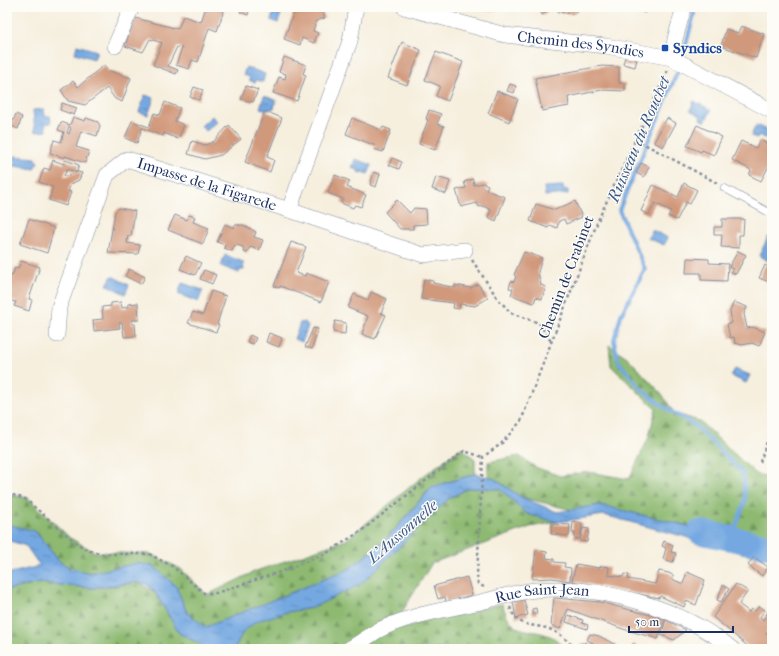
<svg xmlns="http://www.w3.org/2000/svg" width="779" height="656" viewBox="0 0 779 656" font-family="'IM FELL French Canon',serif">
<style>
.forest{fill:url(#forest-firs);stroke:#547468}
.water{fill:url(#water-ripples);stroke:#486ca0}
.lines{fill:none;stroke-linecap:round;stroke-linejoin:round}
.stream{stroke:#74a8e1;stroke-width:4}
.river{stroke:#74a8e1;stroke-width:25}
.building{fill:#d1997c;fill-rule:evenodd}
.lane-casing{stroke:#888f9e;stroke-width:8}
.street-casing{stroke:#888f9e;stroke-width:16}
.path{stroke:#888f9e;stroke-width:2.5;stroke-dasharray:3 3;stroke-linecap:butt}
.lane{stroke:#fff;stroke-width:7}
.street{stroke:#fff;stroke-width:15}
.transit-dot{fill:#1a4fb4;stroke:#fdfcf7;stroke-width:1.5}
.labels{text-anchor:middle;stroke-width:3;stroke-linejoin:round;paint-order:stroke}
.street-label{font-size:15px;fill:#1b2f5e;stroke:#fdfcf7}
.transit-label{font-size:15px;font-weight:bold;fill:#164399;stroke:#fdfcf7;text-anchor:start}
.water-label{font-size:16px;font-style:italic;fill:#3a598c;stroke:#fdfcf7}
</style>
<defs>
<pattern id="forest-firs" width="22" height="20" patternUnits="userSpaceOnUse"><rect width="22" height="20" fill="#8db971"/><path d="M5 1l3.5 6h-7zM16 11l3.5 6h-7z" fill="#729760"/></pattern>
<pattern id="water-ripples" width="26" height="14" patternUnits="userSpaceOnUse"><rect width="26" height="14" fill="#74a8e1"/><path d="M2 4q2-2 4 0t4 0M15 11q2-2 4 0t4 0" fill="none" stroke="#5e89ba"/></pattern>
</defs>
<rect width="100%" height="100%" fill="#fdfcf7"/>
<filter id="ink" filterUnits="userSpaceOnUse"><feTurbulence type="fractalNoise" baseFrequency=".025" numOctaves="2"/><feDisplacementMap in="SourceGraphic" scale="8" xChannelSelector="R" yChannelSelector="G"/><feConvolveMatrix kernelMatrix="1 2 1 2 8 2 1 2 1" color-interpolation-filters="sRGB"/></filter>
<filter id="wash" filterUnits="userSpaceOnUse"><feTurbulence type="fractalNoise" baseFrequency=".012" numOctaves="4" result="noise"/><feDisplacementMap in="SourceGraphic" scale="16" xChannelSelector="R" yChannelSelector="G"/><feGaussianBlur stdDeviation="0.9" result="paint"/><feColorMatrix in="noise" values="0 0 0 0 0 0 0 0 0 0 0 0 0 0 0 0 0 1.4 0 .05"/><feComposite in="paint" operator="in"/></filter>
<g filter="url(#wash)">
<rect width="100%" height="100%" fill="#f6efde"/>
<!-- forest -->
<path class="forest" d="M609,345L627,357L662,394L674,413L699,421L757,475L772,476V559L741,553L731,549L734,537L600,505L572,510L521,497L493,478L488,477V462L519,456L535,467L560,476L588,472L629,479L648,439L656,409L611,366Z
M461,448L475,459V474L431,487L384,542L347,570L206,628L187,613L176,586L138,563L90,573L70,568L59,561L35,532L7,524V494L28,498L70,538L95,552L150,554L181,569L207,595L256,571L346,540L422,477Z
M468,488L500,489L527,514L558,522L530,527L432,563L402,612L407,628L420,622L502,604C514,638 523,625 550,636C556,638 562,645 567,649H234C237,644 239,637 243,633C258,614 289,611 312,608L448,499Z
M137,582L155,592L179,633L209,649H7V590L40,583L94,588Z"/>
<!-- water -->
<path class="water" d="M275,7H283L278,23L271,20Z
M77,45L97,51L94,59L75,53Z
M246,67L265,74L263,82L256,80L255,83L249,80L250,77L243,75Z
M145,95L154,98L148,115L139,112Z
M264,96L276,100L274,108L268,110L260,108Z
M694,101L711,110L705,122L700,119L701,116L690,110Z
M44,109L45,116H50L51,123L45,124L46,131L35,132L33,110Z
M212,116L217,122L206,131L201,126Z
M756,125L771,131L767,139L759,135L757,138L751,136Z
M15,156L36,158L38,164L35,165V169L14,166Z
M355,159L372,165L368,174L362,172L359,173L358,170L352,168Z
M563,186V189L568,190V194L545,196L544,187Z
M652,230L668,238L664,245L648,238Z
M768,237L772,239V259L768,261L759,256Z
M225,255L243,262L244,270H240L239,273L221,266Z
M112,276L129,285L125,294L107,285Z
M182,283L203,290L198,302L178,294Z
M305,322L308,326L302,342L294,339L300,323Z
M735,369L750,375L746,383L731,376Z
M475,474L493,478L521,497L557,512L600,505L735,537L731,549L604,515L558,522L549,520L527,514L500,489L468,488L448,499L361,584L312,608L287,612L257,621L243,632L234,649H209L179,633L155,592L147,585L137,582L94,588L40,583L7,590V574L40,566L26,546L7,540V524L35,531L59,561L70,568L90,573L138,563L153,566L176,586L187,613L206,627L347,570L384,542L432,487Z"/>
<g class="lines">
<!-- stream -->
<path class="stream" d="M682,60L694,14
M680,66L619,210L645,269L621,315L614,340L618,361L641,389L667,409L696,426L743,473L745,501L731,540"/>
<!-- river -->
<path class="river" d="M700,532L772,547"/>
</g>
<g id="blocks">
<!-- building -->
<path class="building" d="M206,7H225L217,31L209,28L198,62L192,60L189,69L176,65L182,48L177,47L168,66L178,70L176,74L153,65L162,43L150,39L143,52L125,46L135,18L178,29L183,16L201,22Z
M242,7H250L248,15L240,12Z
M265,7H271L272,9L267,11Z
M301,7L321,8L325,18L316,21L313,31L318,33L314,43L302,38L300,45L284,39L295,9L299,11Z
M487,7H498V10L487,11Z
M539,7H578L577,11L573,14L558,12L559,9L552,8L542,15Z
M627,7H647L645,13Z
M741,26L764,34L756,58L721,46L726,29L738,33Z
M402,42L421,50L407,85L388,78Z
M436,52L463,62L448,101L436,96L440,86L425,80Z
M284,57L306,65L303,74L306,75L297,101L273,93L279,77L285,79L286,74L279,72Z
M625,57L637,59L635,67L623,64Z
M104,65L107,70L131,78L122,102L115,99L107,88L85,105L68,101L61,90L73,81L78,87Z
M602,66L619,67V83H625V91L602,90L568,97L569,106L542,111L535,78Z
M510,84L516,86L514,93L507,91Z
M246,86L258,90L253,102L241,99Z
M194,87L203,90L199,100L190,97Z
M497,91L518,99L509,122L488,113Z
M165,102L180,108L175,121L184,125L178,139L164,133L163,136L142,128L137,143L125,138L132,121L149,127L154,113L160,115Z
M62,103L77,108L74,115L60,110Z
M429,110L441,114L437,124L444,126L435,150L419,144L428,120L426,119Z
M265,111L282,118L267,157L274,160L270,172L245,162Z
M16,114L22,117L18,129L11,126Z
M73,117L85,121L86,118L98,122L100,126L97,136L81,131L76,147L89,151L85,163L65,156V158L50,153L54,140L61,142L64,132L58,130L61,122L70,125ZM69,126L71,128L69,134L67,133Z
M352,118L381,130L383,127L391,130L383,152L374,149L376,146L346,134Z
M667,118L676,123L663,147L654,142Z
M229,125L241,139L221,155L205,159L188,154L192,141L205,145L213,142Z
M697,125L722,137L714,155L702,150L701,152L687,146Z
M760,140L772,146V160L761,181L749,175L751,170L732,160L741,141L756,148Z
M392,158L402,162L399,169L389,165Z
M53,160L64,164L65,160L79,165L77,172L67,169L64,176H66L78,172L82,173L79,180L71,184L68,191L71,192L66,206L49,200L53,187L39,182L44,168L50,170Z
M641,163L649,167L644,177L636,173Z
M374,172L380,174L376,187L370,185Z
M335,175L350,181L347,187L366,195L361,207L355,205L353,208L341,203L343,199L328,193Z
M436,177L450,181L446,194L432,189Z
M473,179L474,185L483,183L488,185L486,190L505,197L496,221L488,217L491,210L483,206L479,207L477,203L461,207L456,190L466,188L464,182Z
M684,183L697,190L690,204L686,202L677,220L668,216L671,211L655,203L649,215L641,211L653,185L678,197Z
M397,200L410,213L414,208L426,209L427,224L413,225V229H400L385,212Z
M575,201L582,217L566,224L564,219L559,221L557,228L550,225L548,228L530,221L536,204L555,210Z
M119,208L135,211L131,236H128L127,243L140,245L138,254L108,253L115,212Z
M175,215L187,220L189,215L195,217L193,222L209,228L203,244L168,230Z
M29,219L54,228L47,253L20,244Z
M722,219H744L743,235H739V248L721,247L722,235H714V227H722Z
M225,224L234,228L235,225H243L256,232L254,237L263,240L259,250L250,247L247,253L244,252L243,247L237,245L234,246L232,251L224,248L225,245L217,242Z
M291,242L306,247L296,273L305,276L306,273L329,282L321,302L280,286V288L274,286Z
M738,251L746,255L736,274L731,272L733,269L729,267Z
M524,252L542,258L538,272L541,285L546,287L542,299L536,297L534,303L511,295L513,289L509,288L511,281L514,282L516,276L514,275Z
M186,256L201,263L195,275L180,269Z
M687,258L709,259V263L728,264L727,281L701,280V273H686Z
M21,261L40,267L29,299L32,300L29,311L14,306L16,302L7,300V285L11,275L12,276L15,268L18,269Z
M765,265L772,269V281L770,280L769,282L759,278Z
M129,269L145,277L141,284L125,276Z
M204,270L216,275L212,284L200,279Z
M424,279L433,281V283L455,288V285L471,288L478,284L488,298L475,306L460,304L459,309L453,308L454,303L421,299Z
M211,291L226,296L217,324L219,325L216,332L188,323L193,312L203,315Z
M371,292L387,299L381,313L386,315L375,339L362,334L368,316L348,308L354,294L368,300Z
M121,302L122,308L128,307V304L138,303L139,320H132V324H135L136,336L124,337L122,323H119L120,328L94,331L93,320L103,319L102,307L111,306V303Z
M734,302L747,307L744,314L747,328L753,327L765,332L759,346L752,343L742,345L735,343L734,337L730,338L727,324L732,323L730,311Z
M335,321L346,323L345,334L333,332Z
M548,321L553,323L551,329L545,326Z
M313,328L318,329L312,349L305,347Z
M269,333L282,338L279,347L266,342Z
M250,335L256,338L253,344L247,342Z
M573,521L582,523L580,539L574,538L575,533H572Z
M552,524L570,525L569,536L551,534Z
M583,528L589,529L587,542L580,541Z
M664,541L673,545L671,552L676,553L673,562L663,559L666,548L662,546Z
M536,550L547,552L546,558L554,559V562L565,563L564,567L571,568L570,581L552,578L532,579Z
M754,557L768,567L762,576L748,565Z
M576,564L599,568L601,566L609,567L608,575L623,577L624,574L629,575L628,579L655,584L659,571L669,573L674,576L672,579L683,584L687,572L705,580L696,605L686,601L684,607L660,596L659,598L572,581Z
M467,577L472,595L446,602L445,597L438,599L434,586Z
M736,584L748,591L739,604L749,612L751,609L755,611L759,606L765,610L760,617L763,620L772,606L771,615L772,625L766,633L772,637V649H751L713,617Z
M723,585L729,589L721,602L717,600Z
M554,598L600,602L665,619L658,639L623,629L568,609L560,629L551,625Z
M524,600L528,615L516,618L513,602Z
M536,608L537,614H532V609Z
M568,615L583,620L582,623L588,625L587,629L566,622Z
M666,620L686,630L674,640L661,635Z
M590,634L599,636L616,645L615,646L620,649H581L578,647L581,643L584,644L585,642L591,646L593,643L587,640Z
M633,644L639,647L638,649H631Z"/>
</g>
</g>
<g filter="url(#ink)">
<use href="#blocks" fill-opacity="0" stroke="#888f9e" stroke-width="1"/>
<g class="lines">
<defs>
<path id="lane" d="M724,188L772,214"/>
<g id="street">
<path d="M356,7L350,41L289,210L423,255L465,250"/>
<path id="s1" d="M404,7L505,35L606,46L672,58L772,111"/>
<path d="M115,46L132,7"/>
<path d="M672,58L675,39L684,7"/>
<path id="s2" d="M57,335L59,307L107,175L127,159L289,210"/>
<path id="s3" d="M349,649C359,643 368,637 377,631C406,616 439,611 471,604C492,600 514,592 536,590C599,584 683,608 732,649"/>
</g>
</defs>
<!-- lane casing -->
<use href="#lane" class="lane-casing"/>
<!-- street casing -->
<use href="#street" class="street-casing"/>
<!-- path -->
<path class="path" d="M635,139L717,183
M472,260L498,299L511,313L539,323L552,343
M760,462L772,427
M7,493L25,499L75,542L87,550L102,554H149L172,566L204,593H216L283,571L327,553L361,531L464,451L483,457
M484,587L478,584L477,575L483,457L501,444L521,421L599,218L668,70
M510,607C518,631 536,622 554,631C562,635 570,643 577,649"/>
<!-- lane -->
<use href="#lane" class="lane"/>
<!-- street -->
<use href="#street" class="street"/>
</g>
</g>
<!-- markers -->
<rect class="transit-dot" x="661" y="44" width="8" height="8" rx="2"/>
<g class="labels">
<!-- street labels -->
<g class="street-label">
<text dy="5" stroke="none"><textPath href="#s1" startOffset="181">Chemin des Syndics</textPath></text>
<text dy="5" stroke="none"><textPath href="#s2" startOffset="278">Impasse de la Figarede</textPath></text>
<text transform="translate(566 277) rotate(-69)" y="5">Chemin de Crabinet</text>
<text dy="5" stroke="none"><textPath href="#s3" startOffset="204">Rue Saint-Jean</textPath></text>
</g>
<!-- transit labels -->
<g class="transit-label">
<text x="673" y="53">Syndics</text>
</g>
<!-- water labels -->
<g class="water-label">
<text transform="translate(638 139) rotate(-67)" y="6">Ruisseau du Rouchet</text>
<text transform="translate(402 531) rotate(-41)" y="6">L'Aussonnelle</text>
</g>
</g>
<!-- margin -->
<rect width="779" height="656" fill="none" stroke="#fdfcf7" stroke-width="24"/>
<!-- scale -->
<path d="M629 626v6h104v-6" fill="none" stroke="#1b2f5e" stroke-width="2"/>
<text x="635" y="626" font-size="12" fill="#1b2f5e" stroke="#fdfcf7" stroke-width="3" paint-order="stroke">50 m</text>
</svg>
